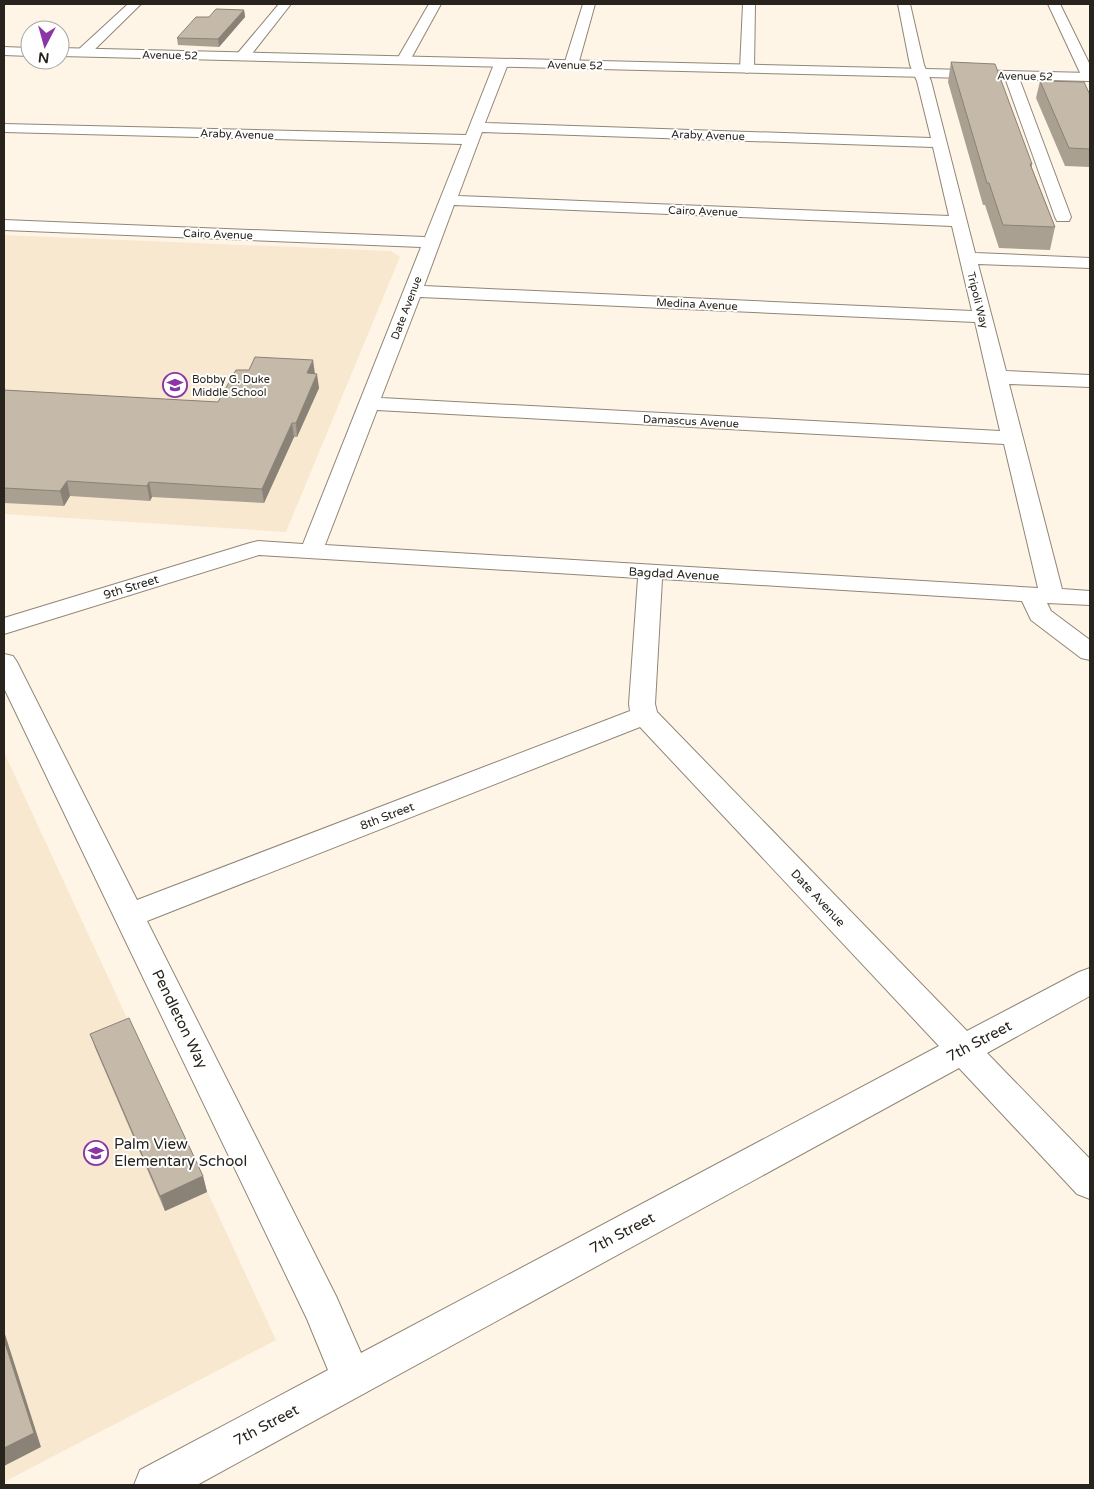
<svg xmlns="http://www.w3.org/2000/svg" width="1094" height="1489" viewBox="0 0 1094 1489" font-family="'Varela Round',sans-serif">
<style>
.built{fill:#f9e8d0}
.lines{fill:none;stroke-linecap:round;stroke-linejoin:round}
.minor-casing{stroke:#908676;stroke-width:2}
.major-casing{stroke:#908676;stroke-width:2}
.minor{fill:#fff;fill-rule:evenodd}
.major{fill:#fff;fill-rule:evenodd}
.wall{fill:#a9a091}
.shaded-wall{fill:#8a8276}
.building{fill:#c5baa9;stroke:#8a8276}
.labels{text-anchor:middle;stroke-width:4;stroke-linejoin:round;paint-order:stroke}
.far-street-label{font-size:11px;fill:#28241d;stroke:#fff}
.far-poi-label{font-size:11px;fill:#28241d;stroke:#fff;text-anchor:start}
.street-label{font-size:12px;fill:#28241d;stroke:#fff}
.near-street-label{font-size:15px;fill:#28241d;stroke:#fff}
.near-poi-label{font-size:15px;fill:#28241d;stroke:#fff;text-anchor:start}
</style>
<rect width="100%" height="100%" fill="#fff5e7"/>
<!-- built -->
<path class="built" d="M4,235L391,251L400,257L286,532L4,514Z
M4,752L276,1340L4,1482Z"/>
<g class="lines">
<defs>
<path id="minor" d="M128,4H141L88,56H78L76,53L78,50Z
M279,4H291L247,60H237L235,57L237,54Z
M429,4H441L408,64H398L396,61Z
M583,4H595L578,65L571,69L564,65Z
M743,4H755L754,69L747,73L740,69Z
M898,4H910L924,65L931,81L975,253L1090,258V268L978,264L1006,371L1090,375V387L1009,384L1062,589L1090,591V605L1047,603L1051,611L1090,640V660L1081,658L1031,620L1022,601L662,579L655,704L657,712L967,1031L1079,972L1090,968V996L987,1053L1090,1159V1199L1077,1194L959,1068L197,1485H134L140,1470L328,1370L307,1319L4,688V654L13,656L17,662L137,900L630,711L629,704L638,578L259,555L4,634V618L250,543L258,541L303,544L421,247L4,230V220L425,237L462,144L4,132V124L466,135L494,64L501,60L508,64L485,123L931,138L917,81L910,65ZM482,132L933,147L949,216L458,196ZM454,205L952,226L972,311L424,286ZM420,297L975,322L1000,431L381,398ZM377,410L1004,444L1038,588L325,545ZM640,727L939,1046L361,1353L336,1296L147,921Z
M1048,4H1060L1090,65V81L1084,80L1082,77Z
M1011,71L1018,75L1071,217L1069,221H1057L1055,217L1004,75Z"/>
<path id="major" d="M4,47L30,48V56L4,55Z
M60,48L1090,73V81L60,56Z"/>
</defs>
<!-- minor casing -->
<use href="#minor" class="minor-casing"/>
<!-- major casing -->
<use href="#major" class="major-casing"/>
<!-- minor -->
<use href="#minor" class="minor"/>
<!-- major -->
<use href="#major" class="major"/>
</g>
<!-- wall -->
<path class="wall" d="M244,10L245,17L219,47L178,45L177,38L209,17Z
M951,62L1032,164V168L1055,227L1050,250L999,248L985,205H983L948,82Z
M1040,81L1090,95V167L1065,166L1036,98Z
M315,374L319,388L297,437H294L264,503L152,497L150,501L70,496L64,506L4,503V390L218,402Z
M90,1034L203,1176L207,1192L165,1211L96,1050Z"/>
<!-- shaded-wall -->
<path class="shaded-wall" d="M244,10L245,17L219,47L218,39Z
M313,360L315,374L307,373Z
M317,374L319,388L297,437L296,423Z
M292,423L294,437L264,503L262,489Z
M67,481L70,496L64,506L60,491Z
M149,482L152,497L150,501L147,486Z
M203,1176L207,1192L165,1211L160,1196Z
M4,1331L41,1447L4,1466Z"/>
<!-- building -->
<path class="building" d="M216,9L244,10L218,39L177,38L196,17H209Z
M951,62L995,64L1032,164H1030L1055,227L1003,225L989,183H987Z
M1040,81L1084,82L1090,95V149L1069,148Z
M255,357L313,360L307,373L317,374L296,423H292L262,489L149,482L147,486L67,481L60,491L4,488V390L218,402L236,370H249Z
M129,1018L203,1176L160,1196L90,1034Z
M4,1340L34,1433L4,1448Z"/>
<!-- icons -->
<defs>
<symbol id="school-ring" viewBox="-11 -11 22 22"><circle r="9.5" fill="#fff" stroke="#8a36a4" stroke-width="1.5"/><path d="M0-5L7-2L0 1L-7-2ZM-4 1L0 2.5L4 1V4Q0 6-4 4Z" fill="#8a36a4"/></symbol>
</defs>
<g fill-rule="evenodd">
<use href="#school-ring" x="161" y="371" width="28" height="28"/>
<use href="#school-ring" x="82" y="1139" width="28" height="28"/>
</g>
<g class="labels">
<!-- far-street labels -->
<g class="far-street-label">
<text transform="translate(170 55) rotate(1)" y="4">Avenue 52</text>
<text transform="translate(575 65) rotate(1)" y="4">Avenue 52</text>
<text transform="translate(1025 76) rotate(1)" y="4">Avenue 52</text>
<text transform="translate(237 134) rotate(2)" y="4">Araby Avenue</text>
<text transform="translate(708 135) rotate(2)" y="4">Araby Avenue</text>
<text transform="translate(703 211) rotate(2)" y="4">Cairo Avenue</text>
<text transform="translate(218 234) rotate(2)" y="4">Cairo Avenue</text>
<text transform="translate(978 300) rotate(76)" y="4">Tripoli Way</text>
<text transform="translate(697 304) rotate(3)" y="4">Medina Avenue</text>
<text transform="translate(406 308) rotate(-69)" y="4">Date Avenue</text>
<text transform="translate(691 421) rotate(3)" y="4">Damascus Avenue</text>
</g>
<!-- far-poi labels -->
<g class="far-poi-label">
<text x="192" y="383">Bobby G. Duke<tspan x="192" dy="13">Middle School</tspan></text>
</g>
<!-- street labels -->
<g class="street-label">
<text transform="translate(674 574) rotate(3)" y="4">Bagdad Avenue</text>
<text transform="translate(131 587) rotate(-17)" y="4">9th Street</text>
<text transform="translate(387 816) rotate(-21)" y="4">8th Street</text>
<text transform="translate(818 898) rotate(47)" y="4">Date Avenue</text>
</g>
<!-- near-street labels -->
<g class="near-street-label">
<text transform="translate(180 1019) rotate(64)" y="5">Pendleton Way</text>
<text transform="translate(979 1041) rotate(-28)" y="5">7th Street</text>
<text transform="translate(622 1233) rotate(-28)" y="5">7th Street</text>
<text transform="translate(266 1425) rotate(-28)" y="5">7th Street</text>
</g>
<!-- near-poi labels -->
<g class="near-poi-label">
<text x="114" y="1149">Palm View<tspan x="114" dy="17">Elementary School</tspan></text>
</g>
</g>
<!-- border -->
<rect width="1094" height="1489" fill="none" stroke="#28241d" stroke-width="10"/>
<!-- north arrow -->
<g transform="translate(45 45) rotate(186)"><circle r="24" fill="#ffffff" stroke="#a9a7a5"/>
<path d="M0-4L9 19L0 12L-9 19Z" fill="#8a36a4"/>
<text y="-8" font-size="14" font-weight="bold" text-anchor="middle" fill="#28241d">N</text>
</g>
</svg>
